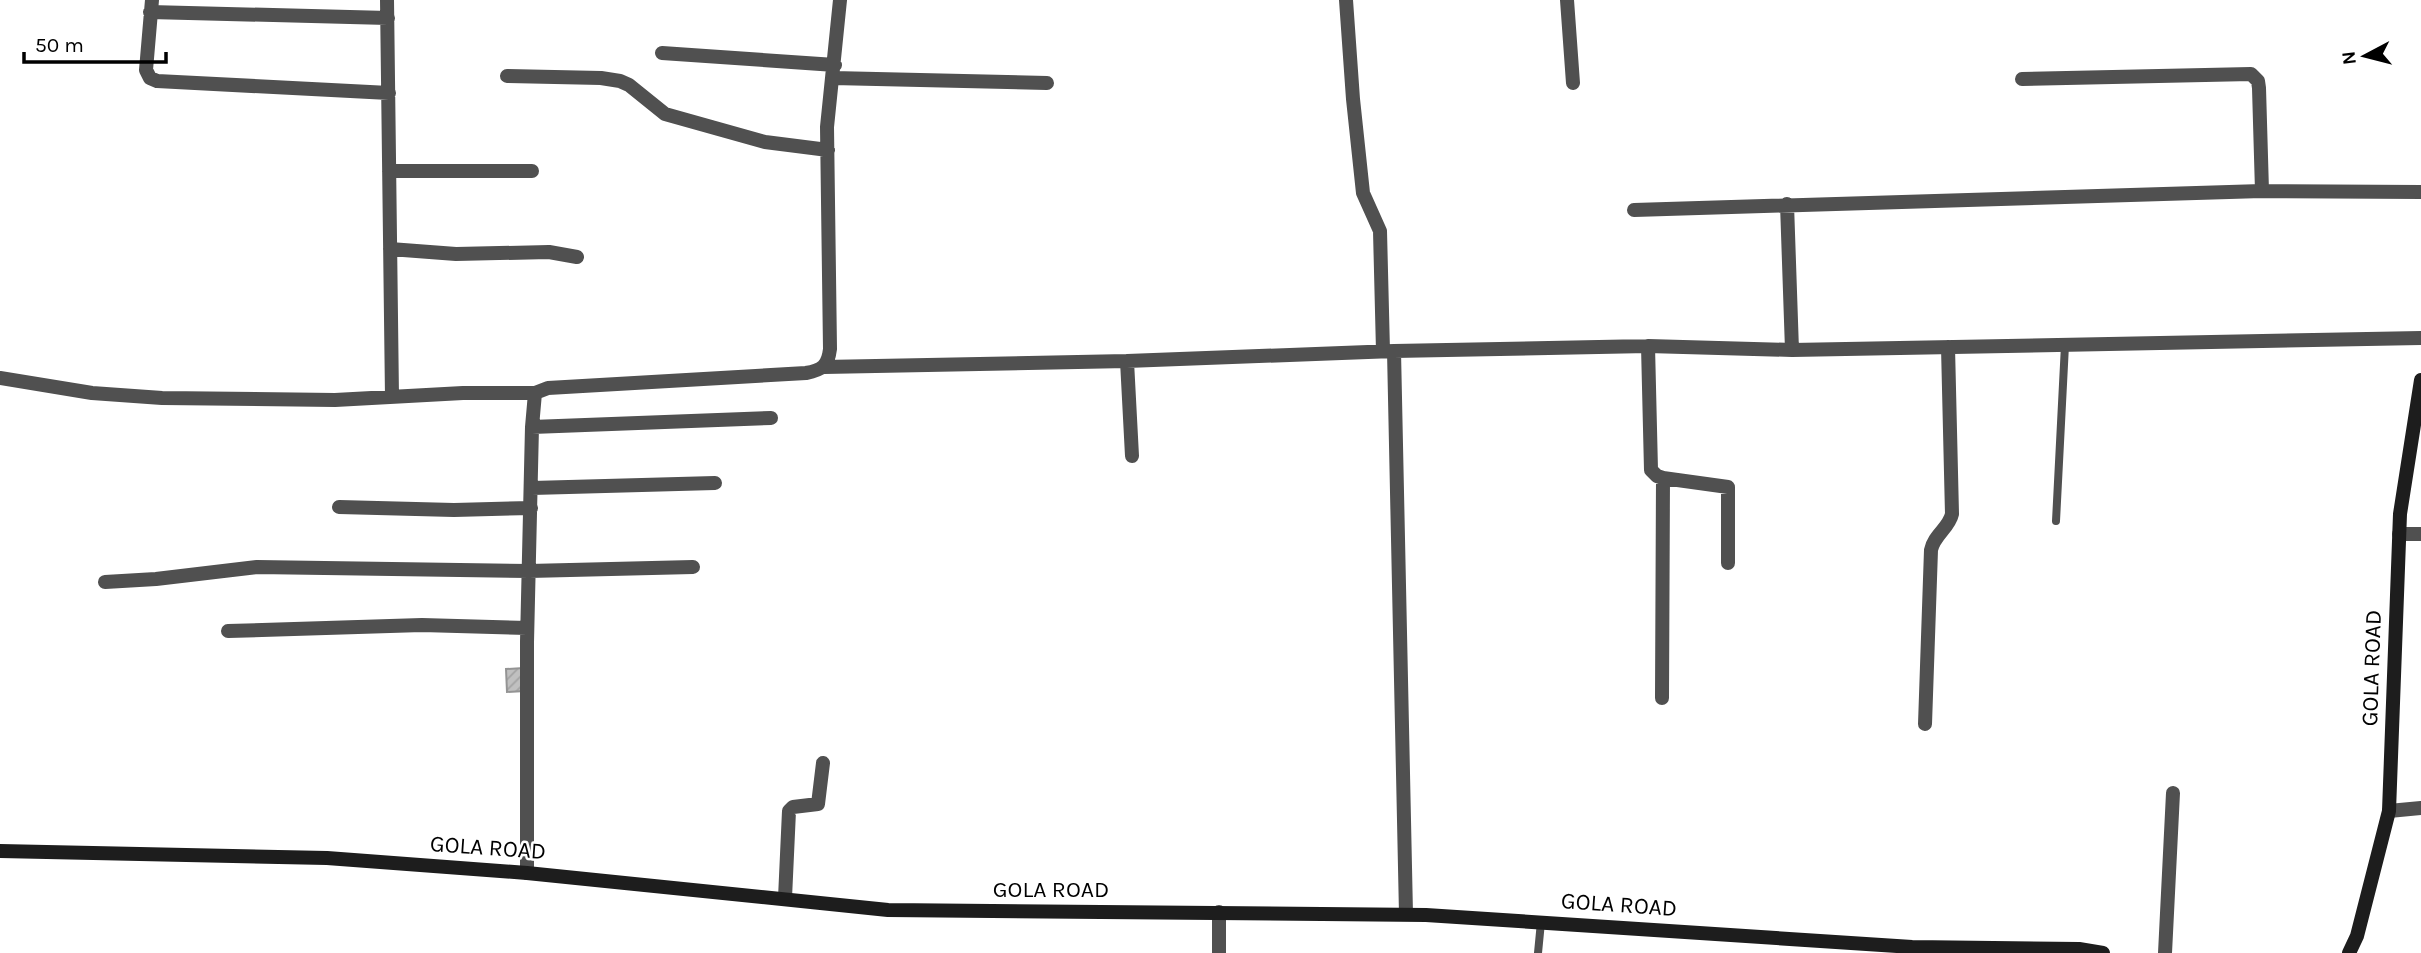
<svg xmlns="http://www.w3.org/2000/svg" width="2421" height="953" viewBox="0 0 2421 953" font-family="Karla,sans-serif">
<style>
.building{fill:url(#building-hatch);stroke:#949494;stroke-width:2}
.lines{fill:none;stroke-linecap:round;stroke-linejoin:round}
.lane{stroke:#505050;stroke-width:8}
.street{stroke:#505050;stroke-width:14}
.secondary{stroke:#1d1d1d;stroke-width:14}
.labels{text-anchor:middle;stroke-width:5;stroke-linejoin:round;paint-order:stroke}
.street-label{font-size:23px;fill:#000;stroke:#fff}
</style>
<defs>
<pattern id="building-hatch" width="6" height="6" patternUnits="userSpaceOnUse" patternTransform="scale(1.75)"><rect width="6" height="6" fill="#c0c0c0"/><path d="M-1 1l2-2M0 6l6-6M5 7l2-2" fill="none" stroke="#a3a3a3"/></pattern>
</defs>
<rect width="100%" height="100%" fill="#fff"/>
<!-- building -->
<path class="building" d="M523,668L524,691L507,692L506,669Z"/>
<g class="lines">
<!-- lane -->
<path class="lane" d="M2056,521L2065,345
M1538,953L1541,922"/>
<!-- street -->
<path class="street" d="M152,0L146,70L150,78L157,81L389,93
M387,0L392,397
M1346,0L1353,99L1363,193L1380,231L1383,351
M1567,0L1573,83
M150,12L388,18
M662,53L835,65
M507,76L601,78L620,81L629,85L665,114L765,142L828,150
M833,78L1047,83
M2022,79L2251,74L2258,81L2259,88L2262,191
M389,171H532
M1787,204L1792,350
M1634,210L2262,191L2421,192
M390,249L456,254L549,252L577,257
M1648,346L1651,470L1657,476L1663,478L1728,487V563
M1394,351L1406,914
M1127,361L1132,456
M824,367L1127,361L1394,351L1648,346L1792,350L2421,338
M0,378L92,393L162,398L335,400L463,393H535
M532,427L771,418
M532,488L715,483
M339,507L454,510L531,508
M2399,534H2421
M105,582L156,579L257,567L529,571L693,567
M228,631L422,625L527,628
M1662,698L1663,478
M1925,724L1931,550C1934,535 1949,528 1952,514L1948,347
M2389,811L2421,808
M527,873V642L532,427L535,393L548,388L806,373C822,370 828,366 830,349L827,127L840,0
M785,898L789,811L793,807L818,804L823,763
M1219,912V953
M2165,953L2173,793"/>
<!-- secondary -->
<path class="secondary" d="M0,851L327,858L527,873L888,910L1426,915L1912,947L2079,949L2103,953
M2349,953L2357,936L2389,811L2400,514L2421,380"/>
</g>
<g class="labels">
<!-- street labels -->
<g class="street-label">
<text transform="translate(2371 668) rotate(-88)" y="8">GOLA ROAD</text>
<text transform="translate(488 847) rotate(4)" y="8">GOLA ROAD</text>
<text x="1051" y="897">GOLA ROAD</text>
<text transform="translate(1619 904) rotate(4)" y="8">GOLA ROAD</text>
</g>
</g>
<!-- north arrow -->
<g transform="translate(2365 56) rotate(263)" stroke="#ffffff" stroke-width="5" paint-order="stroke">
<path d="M0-5L12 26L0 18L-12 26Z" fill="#000000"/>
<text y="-10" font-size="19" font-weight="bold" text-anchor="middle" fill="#000000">N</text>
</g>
<!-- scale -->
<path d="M24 52v10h142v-10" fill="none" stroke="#000000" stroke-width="3.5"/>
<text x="35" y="52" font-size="21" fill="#000000" stroke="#ffffff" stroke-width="5" paint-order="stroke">50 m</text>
</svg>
